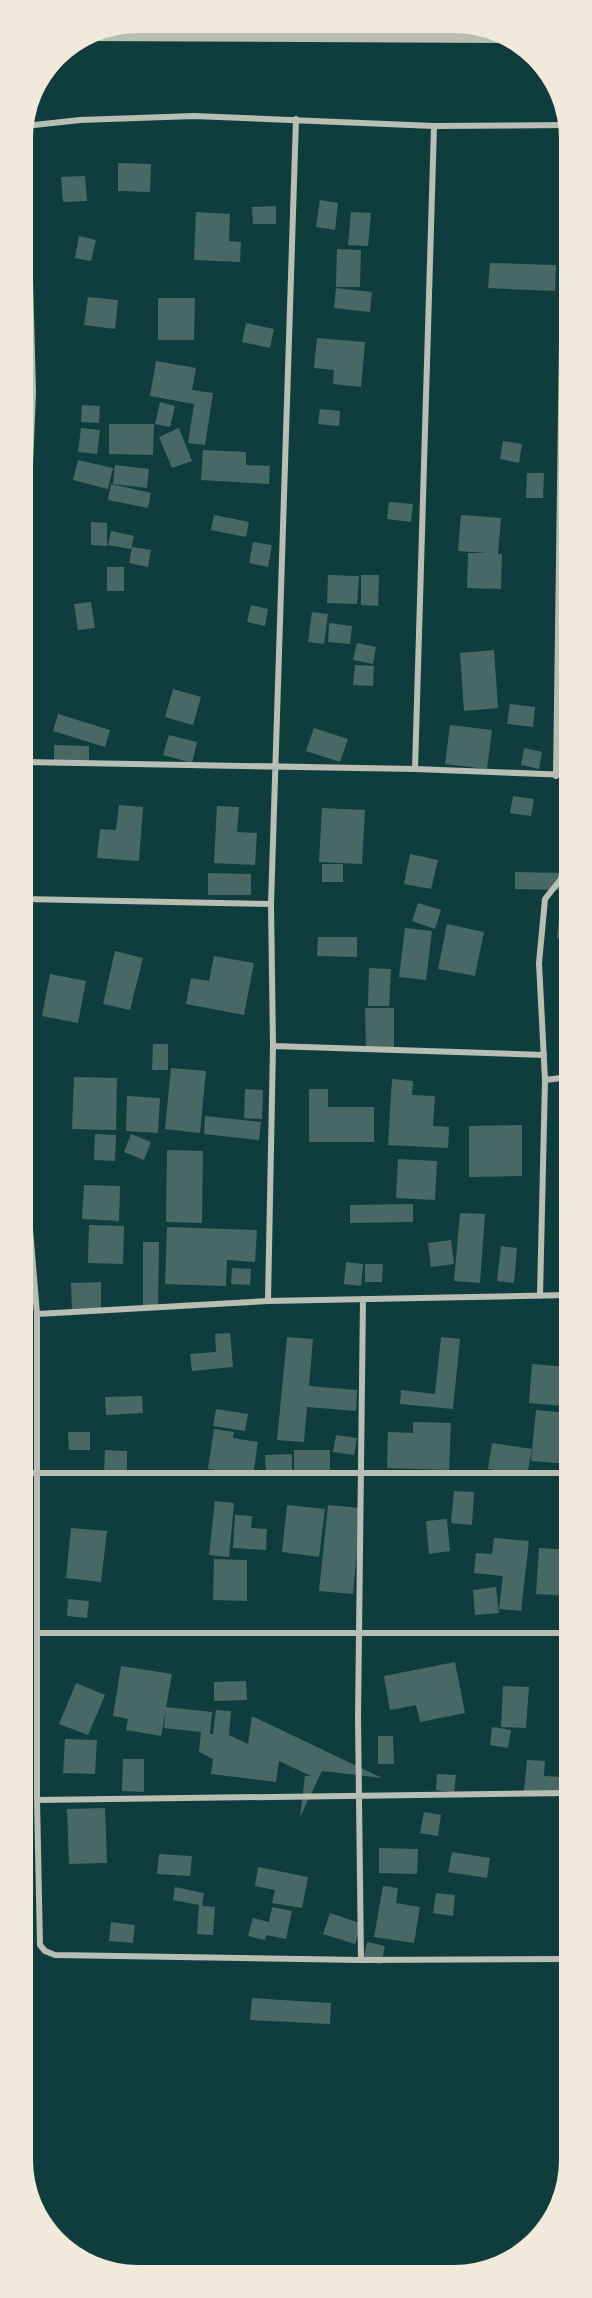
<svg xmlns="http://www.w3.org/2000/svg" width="592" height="2298" viewBox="0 0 592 2298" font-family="Rubik,sans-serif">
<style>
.building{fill:#486865}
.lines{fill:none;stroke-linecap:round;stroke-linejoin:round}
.minor{stroke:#b8beb3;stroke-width:6}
.tertiary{stroke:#b8beb3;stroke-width:10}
</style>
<rect width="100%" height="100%" fill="#0f3d3e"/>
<!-- building -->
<path class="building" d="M118,163L151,164L150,192L118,191Z
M85,176L87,201L63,202L61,177Z
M320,200L338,203L335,230L316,227Z
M276,206V224H253L252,207Z
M196,212L230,214L229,241L241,242L240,262L194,260Z
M351,212L371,213L368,246L348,245Z
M79,236L96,240L91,261L75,258Z
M337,249L361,250L360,287H336Z
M490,263L556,265L555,291L488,288Z
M336,288L372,292L370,312L334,308Z
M88,297L118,300L115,329L84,325Z
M158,298H195L194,340H158Z
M246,323L274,329L270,348L242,342Z
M317,338L365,342L361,387L333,384L334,370L314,368Z
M156,361L196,368L192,390L213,393L205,445L188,443L194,404L150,396Z
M160,402L175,406L170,427L155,424Z
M82,405L100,406L99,423L81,422Z
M320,409L340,411L339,426L318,424Z
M109,424H154L153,455L109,454Z
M81,428L100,430L97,454L78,452Z
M179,428L192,461L172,468L159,437Z
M503,441L522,444L519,463L500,459Z
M203,450L246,452V465L270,466L269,484L201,480Z
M78,460L113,468L108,489L73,480Z
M115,465L149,469L147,488L113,484Z
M527,473H544L543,498H526Z
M111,484L151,493L148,508L108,500Z
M389,502L413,504L411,522L387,519Z
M214,515L249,522L246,537L211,530Z
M461,515L501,518L498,554H502L501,589L467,588L468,553H488L458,551Z
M91,522L107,523V546L91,545Z
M111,531L134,536L131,549L108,545Z
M253,542L272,545L268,567L249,563Z
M132,547L151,550L148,567L129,563Z
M107,567H124V591H107Z
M328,575L359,576L357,604L327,603Z
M361,575H379L378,606L361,605Z
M91,602L95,628L78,630L74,604Z
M251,605L268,609L265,626L247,622Z
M312,612L328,614L324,644L308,642Z
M329,623L352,626L350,644L328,642Z
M357,643L376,647L373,664L353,660Z
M494,650L498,708L464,711L460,653Z
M355,665L374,666L373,686L353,685Z
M173,689L201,697L193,725L165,717Z
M510,704L535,707L533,727L507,724Z
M58,714L110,730L105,747L53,731Z
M450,725L492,730L487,769L445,764Z
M314,728L348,739L340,762L306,751Z
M169,735L197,742L192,763L163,755Z
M54,745L89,746V765L54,763Z
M524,748L542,752L539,769L521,765Z
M513,796L534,799L531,816L510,813Z
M119,805L143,807L139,861L97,858L100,829L116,830Z
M217,806L239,807L237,832L257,833L255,865L214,863Z
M322,808L365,810L362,864L319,862Z
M410,854L438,860L431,889L404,884Z
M322,864H343V882H322Z
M515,872L565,873V890L515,889Z
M208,873L251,874V895H208Z
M418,903L441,910L435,929L412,921Z
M560,907L569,908V939L557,938Z
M447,924L484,932L475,976L438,969Z
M405,928L432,931L426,980L399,977Z
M318,937H357V957L317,956Z
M115,951L143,958L130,1010L103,1004Z
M214,956L254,963L244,1015L186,1004L191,978L209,981Z
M369,968L391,969L389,1006H368Z
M50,974L86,981L78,1023L42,1016Z
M365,1008H394V1049L366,1050Z
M153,1044H168V1070H152Z
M171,1068L206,1071L200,1133L165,1129Z
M74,1077L117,1078L116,1130L72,1129Z
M392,1079L413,1081L412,1095L435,1096L433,1126L449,1127L448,1148L388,1145Z
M245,1089L263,1090L262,1119L244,1118Z
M309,1089H328V1107H374V1142H309Z
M127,1096L160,1098L158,1133L126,1131Z
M205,1116L261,1122L259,1140L204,1134Z
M522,1125V1176L469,1177V1126Z
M95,1134L116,1135L115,1161L94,1160Z
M131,1134L151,1142L144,1160L124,1152Z
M167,1150L203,1151L202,1223L166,1222Z
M398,1159L437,1161L435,1200L396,1198Z
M84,1185L120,1186L119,1221L82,1219Z
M413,1204V1222L350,1223V1205Z
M460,1213L485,1214L480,1283L454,1281Z
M89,1225L124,1226L123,1264L88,1263Z
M167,1227L257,1230L255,1262L227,1260L226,1286L165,1284Z
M451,1240L454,1264L431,1267L428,1243Z
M143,1242H159L158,1308H143Z
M501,1246L517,1248L514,1283L497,1281Z
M346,1262L363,1264L361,1286L344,1284Z
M365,1264H383L382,1282H365Z
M232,1268L251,1269L250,1285L231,1284Z
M101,1282V1308L72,1309L71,1283Z
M230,1333L233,1367L192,1371L190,1354L216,1352L215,1334Z
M287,1337L313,1339L309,1386L357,1390L356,1411L307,1407L304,1442L277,1440Z
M441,1337L460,1339L453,1409L400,1404L401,1390L435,1394Z
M532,1364L568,1367L565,1406L529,1403Z
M142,1396L143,1413L106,1415L105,1397Z
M216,1409L248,1414L245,1431L213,1426Z
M536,1410L569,1413V1464L531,1461Z
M413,1422L451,1423L449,1470L387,1468L388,1432L413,1433Z
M214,1429L234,1432L233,1438L258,1442L253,1475L208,1469Z
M68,1432H90V1450H69Z
M336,1435L357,1438L354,1455L333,1452Z
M492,1443L532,1449L527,1475L488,1469Z
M105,1450L127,1451V1476L104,1475Z
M294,1450H330V1471L294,1472Z
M292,1454V1472L266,1473L265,1455Z
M454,1491L474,1492L472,1525L451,1523Z
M215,1501L234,1503L229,1557L209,1555Z
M287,1505L325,1509L319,1557L282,1552Z
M328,1505L361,1508L353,1594L319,1591Z
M235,1515L252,1516L251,1528L267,1529L266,1550L233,1548Z
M447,1519L450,1551L429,1554L426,1521Z
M71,1528L107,1531L101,1582L66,1578Z
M494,1538L529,1541L521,1611L499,1609L503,1576L474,1573L476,1553L492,1554Z
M539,1548L569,1550V1596L536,1594Z
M214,1559L247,1560V1601L213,1600Z
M496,1587L499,1613L475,1615L473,1590Z
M68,1599L89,1601L87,1618L67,1616Z
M455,1662L465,1713L420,1722L416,1705L390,1710L384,1676Z
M121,1666L172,1674L166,1707L212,1712L210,1734H213L216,1710L231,1711L229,1735L248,1744L252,1716L382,1778L322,1771L300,1817L305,1776H311L279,1761L276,1782L211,1774L213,1759L199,1752L201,1732L164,1728L166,1710L161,1736L126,1730L128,1719L113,1716Z
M246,1681L247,1700L214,1701V1682Z
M76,1683L105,1695L88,1735L59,1724Z
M503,1686L529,1687L526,1728L501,1727Z
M492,1727L511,1730L508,1748L490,1745Z
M378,1736H393L394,1764H378Z
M65,1739L97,1740L95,1774L63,1773Z
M123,1759H144V1792L122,1791Z
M527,1760L545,1761L544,1776L562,1777L561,1794L524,1791Z
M437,1774L456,1775L454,1792L436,1790Z
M105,1808L107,1863L69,1864L67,1809Z
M424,1812L441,1815L438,1836L420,1833Z
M379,1848L418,1849L417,1874L379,1873Z
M452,1852L490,1858L487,1878L448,1872Z
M159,1854L192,1856L190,1876L157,1874Z
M258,1867L308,1877L302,1908L272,1903L275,1890L255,1886Z
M383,1886L398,1888L396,1903L420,1907L414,1943L374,1937Z
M175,1887L204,1893L202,1906L215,1907L213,1935L197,1934L199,1905L173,1900Z
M436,1893L455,1895L453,1916L433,1913Z
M272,1907L292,1911L286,1939L266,1935L265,1940L248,1936L253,1918L269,1922Z
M330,1913L362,1924L355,1944L323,1934Z
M111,1922L135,1925L133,1943L109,1941Z
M367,1942L385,1946L381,1964L363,1961Z
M252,1998L331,2003L330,2024L250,2020Z"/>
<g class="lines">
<!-- minor -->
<path class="minor" d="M25,126L80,120L194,116L434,126L568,125
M23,639L33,392L26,126
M23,762L415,769L569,775
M415,769L434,126
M556,776L565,125
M23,899L271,904
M273,1046L544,1055
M545,1080L569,1077
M23,1144L37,1314V1800L40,1945L45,1951L55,1955L361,1960L569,1959
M540,1296L545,1080L539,963L545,899L561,879L566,851L567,775
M268,1301L273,1046L271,904L296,119
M37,1314L268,1301L569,1295
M23,1473H569
M37,1633H569
M37,1800L569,1793
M361,1960L358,1718L363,1299"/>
<!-- tertiary -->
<path class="tertiary" d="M86,36L501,38"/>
</g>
<!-- crop -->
<path d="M0 0H592V2298H0ZM138 33H454A105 105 0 0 1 559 138V2160A105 105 0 0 1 454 2265H138A105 105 0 0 1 33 2160V138A105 105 0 0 1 138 33Z" fill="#f1e9da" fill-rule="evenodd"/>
</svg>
